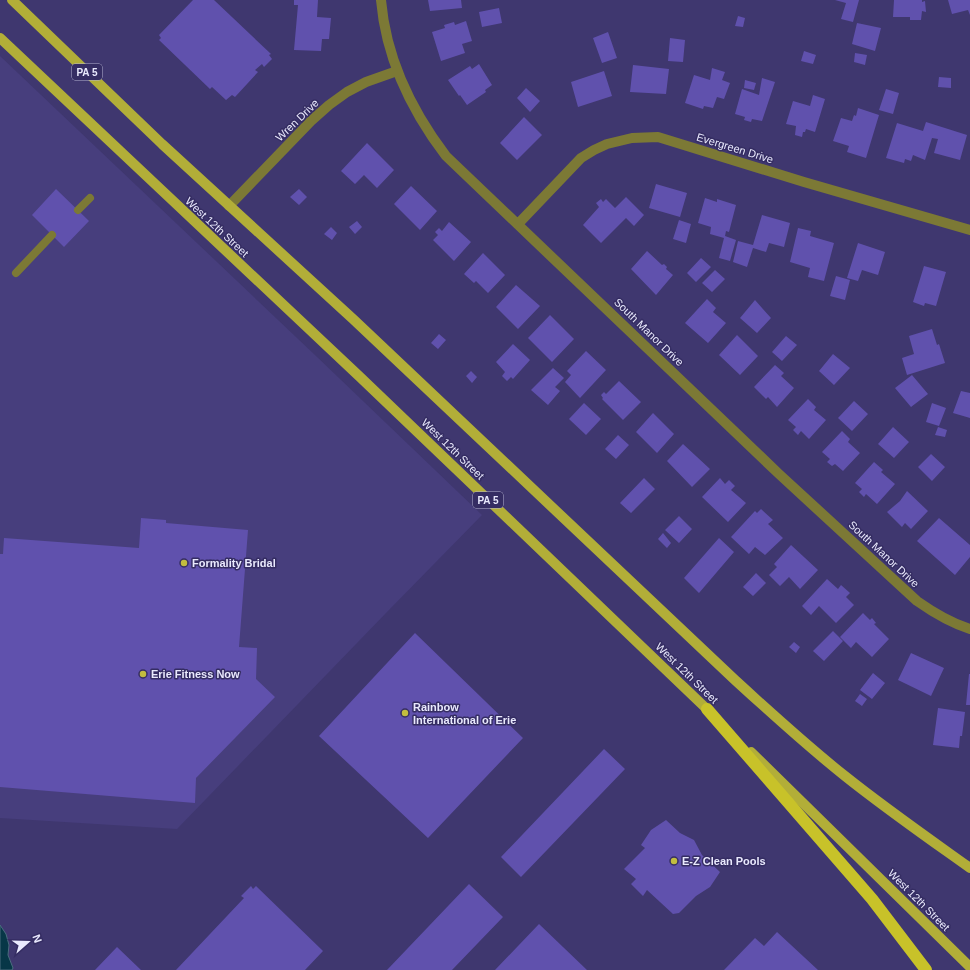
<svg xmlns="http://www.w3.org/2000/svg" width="970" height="970" viewBox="0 0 970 970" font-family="Helvetica,sans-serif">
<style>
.built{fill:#473e7d}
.water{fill:#073747;stroke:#4b6c7e}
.building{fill:#6051ad}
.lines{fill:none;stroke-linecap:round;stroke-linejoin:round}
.service{stroke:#7c7935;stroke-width:8}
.minor{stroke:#7c7935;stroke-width:10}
.primary{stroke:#b2ae38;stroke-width:10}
.motorway{stroke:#c8c229;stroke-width:12}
.poi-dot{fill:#c2bd3f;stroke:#352d63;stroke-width:1.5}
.labels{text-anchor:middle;stroke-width:3;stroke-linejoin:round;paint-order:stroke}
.shield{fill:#352d63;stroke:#b3b1cf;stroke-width:1}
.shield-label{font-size:10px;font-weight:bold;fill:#e9e9fd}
.street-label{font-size:11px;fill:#e9e9fd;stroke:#352d63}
.poi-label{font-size:11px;font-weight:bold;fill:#e9e9fd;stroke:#352d63;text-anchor:start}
</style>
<rect width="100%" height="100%" fill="#3f376f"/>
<!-- built -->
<path class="built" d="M0,56L316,356L482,515L386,613L177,829L0,818Z"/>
<!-- water -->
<path class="water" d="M0,925L6,934L9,945L8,955L13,968L12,970H0Z"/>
<!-- building -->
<path class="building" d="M193,0H214L271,54L269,55L272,59L264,67L262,64L255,70L258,72L235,97L232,95L226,100L212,87L210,89L159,40L161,38L159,35Z
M294,0H318L317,17L331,18L329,39H322L321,51L294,50L298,5H294Z
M428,0H461L462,8L430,11Z
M835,0H859L853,22L841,19L846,3Z
M894,0H922V2L925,1L926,12L922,11L921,20H910V17H893Z
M948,0H970V15L968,10L952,14Z
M499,8L502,23L482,27L479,12Z
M738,16L745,18L743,27L735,26Z
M466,21L472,41L462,44L465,53L441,61L432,32L445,28L444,25L454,22L455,25Z
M857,23L881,28L875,51L852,44Z
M608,32L617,58L602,63L593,38Z
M670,38L685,40L683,62L668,61Z
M804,51L816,55L813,64L801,61Z
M855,53L867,55L865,65L854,62Z
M479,64L492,85L485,90L486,92L467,105L460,95L459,96L448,80L470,66L472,69Z
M633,65L669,69L666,94L630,92Z
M712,68L725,72L722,80L730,83L724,99L717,97L713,108L704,106L703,109L685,103L694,75L710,80Z
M604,71L612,96L578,107L571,82Z
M939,77L951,78V88L938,87Z
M762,78L775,82L762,121L752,119L751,122L744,120L745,117L735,114L742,89L759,95Z
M745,80L756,83L754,90L744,88Z
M526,88L540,101L530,112L517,98Z
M886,89L899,93L893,114L879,110Z
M813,95L825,99L815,132L806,129L805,132H803L802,137L795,135L796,126L786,124L793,101L810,106Z
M858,108L879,115L866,158L847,152L849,146L833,141L841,118L852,121L854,115L856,116Z
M524,117L542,135L517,160L500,143Z
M926,122L967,135L960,160L934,153L938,139L932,138L925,160L913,155L911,161L905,159L904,163L886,158L897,123L923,131Z
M367,143L394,170L377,188L364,175L355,184L341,171Z
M656,184L687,193L680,217L649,208Z
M411,186L437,211L420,230L394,204Z
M56,189L89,221L64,247L32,215Z
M299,189L307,197L299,205L290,197Z
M626,197L644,215L634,226L626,218L601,243L583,225L599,207L596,203L601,199L603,202L606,199L615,208Z
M705,198L717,202V199L736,205L729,232L726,231L725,236L736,240L730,261L719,258L724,238L710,234L711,227L698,223Z
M762,215L790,223L784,247L769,243L766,252L753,248L747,267L733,262L738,241L753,245Z
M679,220L691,224L686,243L673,239Z
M357,221L362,227L355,234L349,227Z
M449,222L471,242L454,261L433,240L438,235L435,232L439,228L442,231Z
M331,227L337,233L332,240L324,234Z
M798,228L811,231L810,236L834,243L824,281L808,277L810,268L790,262Z
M858,243L885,252L878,275L862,270L858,281L847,278Z
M647,251L662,265L664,264L667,267L666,269L673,275L656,295L631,269Z
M483,253L505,275L488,293L476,281L474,283L464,274Z
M701,258L711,267L696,282L687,273Z
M924,266L946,272L936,306L925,303L924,306L913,302Z
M715,270L725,279L712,292L702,283Z
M836,276L850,280L845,300L830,296Z
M516,285L540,306L518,329L496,307Z
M707,299L716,308L713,312L726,323L708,343L685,323Z
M755,300L771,318L757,333L740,318Z
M550,315L574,339L552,362L528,338Z
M932,329L937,345L939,344L945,363L907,375L902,358L914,354L909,336Z
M439,334L446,340L438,349L431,343Z
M737,335L758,356L740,375L719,355Z
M786,336L797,345L782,361L772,352Z
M513,344L530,360L513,379L511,377L507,381L502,376L505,372L496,362Z
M586,351L606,370L580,398L565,382L571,375L567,371Z
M833,354L850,368L834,385L819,371Z
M775,365L784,373L781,376L794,388L777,407L768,397L766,399L754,387Z
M553,368L564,378L555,387L560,391L548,405L531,390Z
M471,371L477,377L472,383L466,376Z
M912,375L928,394L911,407L895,388Z
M619,381L641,402L623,420L602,399L603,398L601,395L604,392L606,394Z
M961,391L970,393V418L953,413Z
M808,399L816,407L814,410L826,420L809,439L801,431L798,435L793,430L796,427L788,420Z
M854,401L868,414L852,431L838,418Z
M584,403L601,419L586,435L569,419Z
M932,403L946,408L939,426L926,422Z
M653,413L674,434L657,453L636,432Z
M893,427L909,442L894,458L878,444Z
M938,427L947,430L945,437L935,435Z
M842,431L850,439L848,442L860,453L843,471L835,464L832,466L827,462L830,459L822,452Z
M618,435L629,445L616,459L605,449Z
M683,444L710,469L692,487L667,461Z
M931,454L945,467L932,481L918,467Z
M874,462L883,470L881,472L895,484L877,504L866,494L864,497L859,492L862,489L855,483Z
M644,478L655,489L631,513L620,503Z
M720,478L725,484L729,480L735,486L731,490L746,503L728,522L702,497Z
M907,491L928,511L911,529L905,523L902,527L887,512L900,501Z
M761,509L773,520L768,524L783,538L765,555L755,547L749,554L731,537L755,511L757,513Z
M679,516L692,529L679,543L665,530Z
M141,518L166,520V523L248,530L239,647L257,648L256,679L275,697L196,778L195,803L0,787V554H3L4,538L139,548Z
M939,518L970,545V557L955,575L917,541Z
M663,533L671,543L667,548L658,539Z
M719,538L734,552L699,593L684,578Z
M791,545L818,570L800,589L789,577L780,586L769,575L777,567L774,564Z
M756,573L766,583L753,596L743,587Z
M827,579L838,589L841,585L850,593L846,597L854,605L836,623L819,606L811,615L802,606Z
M863,613L870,620L872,618L876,623L874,624L889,639L872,657L856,642L851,648L840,637Z
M833,631L843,641L824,661L813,651Z
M415,633L523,738L428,838L319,736Z
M794,642L800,647L796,653L789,647Z
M911,653L944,668L931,696L898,680Z
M873,673L885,683L872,699L860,690Z
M969,674H970V705H966Z
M860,694L867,699L862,706L855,701Z
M938,708L965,712L962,736H960L959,748L933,745Z
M604,749L625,769L521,877L501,857Z
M666,820L680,833L694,840L702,855L720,872L710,887L696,896L679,913L673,914L647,890L643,896L631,884L636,879L624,869L645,848L641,845L651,830Z
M469,884L503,917L452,970H387Z
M251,886L253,889L256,886L323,951L305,970H176L244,898L241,896Z
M539,924L587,970H495Z
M777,932L818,970H724L755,938L764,946Z
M117,947L141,970H95Z"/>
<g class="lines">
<!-- service -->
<path class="service" d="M78,210L90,198
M16,273L52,235"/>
<!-- minor -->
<path class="minor" d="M381,0C386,58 411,110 446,156L779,474L917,601C934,613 951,623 970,629
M229,206L311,121L329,105L347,92L366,82L397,71
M518,224L581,158L594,150L607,144L632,138L658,137L804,182L970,230"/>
<!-- primary -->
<path class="primary" d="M12,0L162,144L353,319L735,680C771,713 807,746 845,776C885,808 928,838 970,868
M0,38L360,377L712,714
M751,752L970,967"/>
<!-- motorway -->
<path class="motorway" d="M707,709L872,899L926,970"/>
</g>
<!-- markers -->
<g class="poi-dot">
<circle cx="184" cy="563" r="4"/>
<circle cx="143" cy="674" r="4"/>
<circle cx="405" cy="713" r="4"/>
<circle cx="674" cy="861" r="4"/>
</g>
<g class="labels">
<!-- shield labels -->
<g class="shield">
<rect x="72" y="64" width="30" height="16" rx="3"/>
<rect x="473" y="492" width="30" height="16" rx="3"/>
</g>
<g class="shield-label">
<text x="87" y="76">PA 5</text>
<text x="488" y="504">PA 5</text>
</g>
<!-- street labels -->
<g class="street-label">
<text transform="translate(297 120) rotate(-44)" y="4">Wren Drive</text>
<text transform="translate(735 148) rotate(17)" y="4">Evergreen Drive</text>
<text transform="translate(217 227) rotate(43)" y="4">West 12th Street</text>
<text transform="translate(649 332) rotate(44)" y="4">South Manor Drive</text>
<text transform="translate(453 449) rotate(44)" y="4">West 12th Street</text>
<text transform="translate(884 554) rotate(43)" y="4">South Manor Drive</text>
<text transform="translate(687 673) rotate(44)" y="4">West 12th Street</text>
<text transform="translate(919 900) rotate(45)" y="4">West 12th Street</text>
</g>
<!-- poi labels -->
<g class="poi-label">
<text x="192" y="567">Formality Bridal</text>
<text x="151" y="678">Erie Fitness Now</text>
<text x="413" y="711">Rainbow<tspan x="413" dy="13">International of Erie</tspan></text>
<text x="682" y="865">E-Z Clean Pools</text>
</g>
</g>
<!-- north arrow -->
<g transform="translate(28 942) rotate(70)" stroke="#352d63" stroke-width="3" paint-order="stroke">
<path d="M0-3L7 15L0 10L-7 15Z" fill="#e9e9fd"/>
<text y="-6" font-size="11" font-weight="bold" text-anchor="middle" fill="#e9e9fd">N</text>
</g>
</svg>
